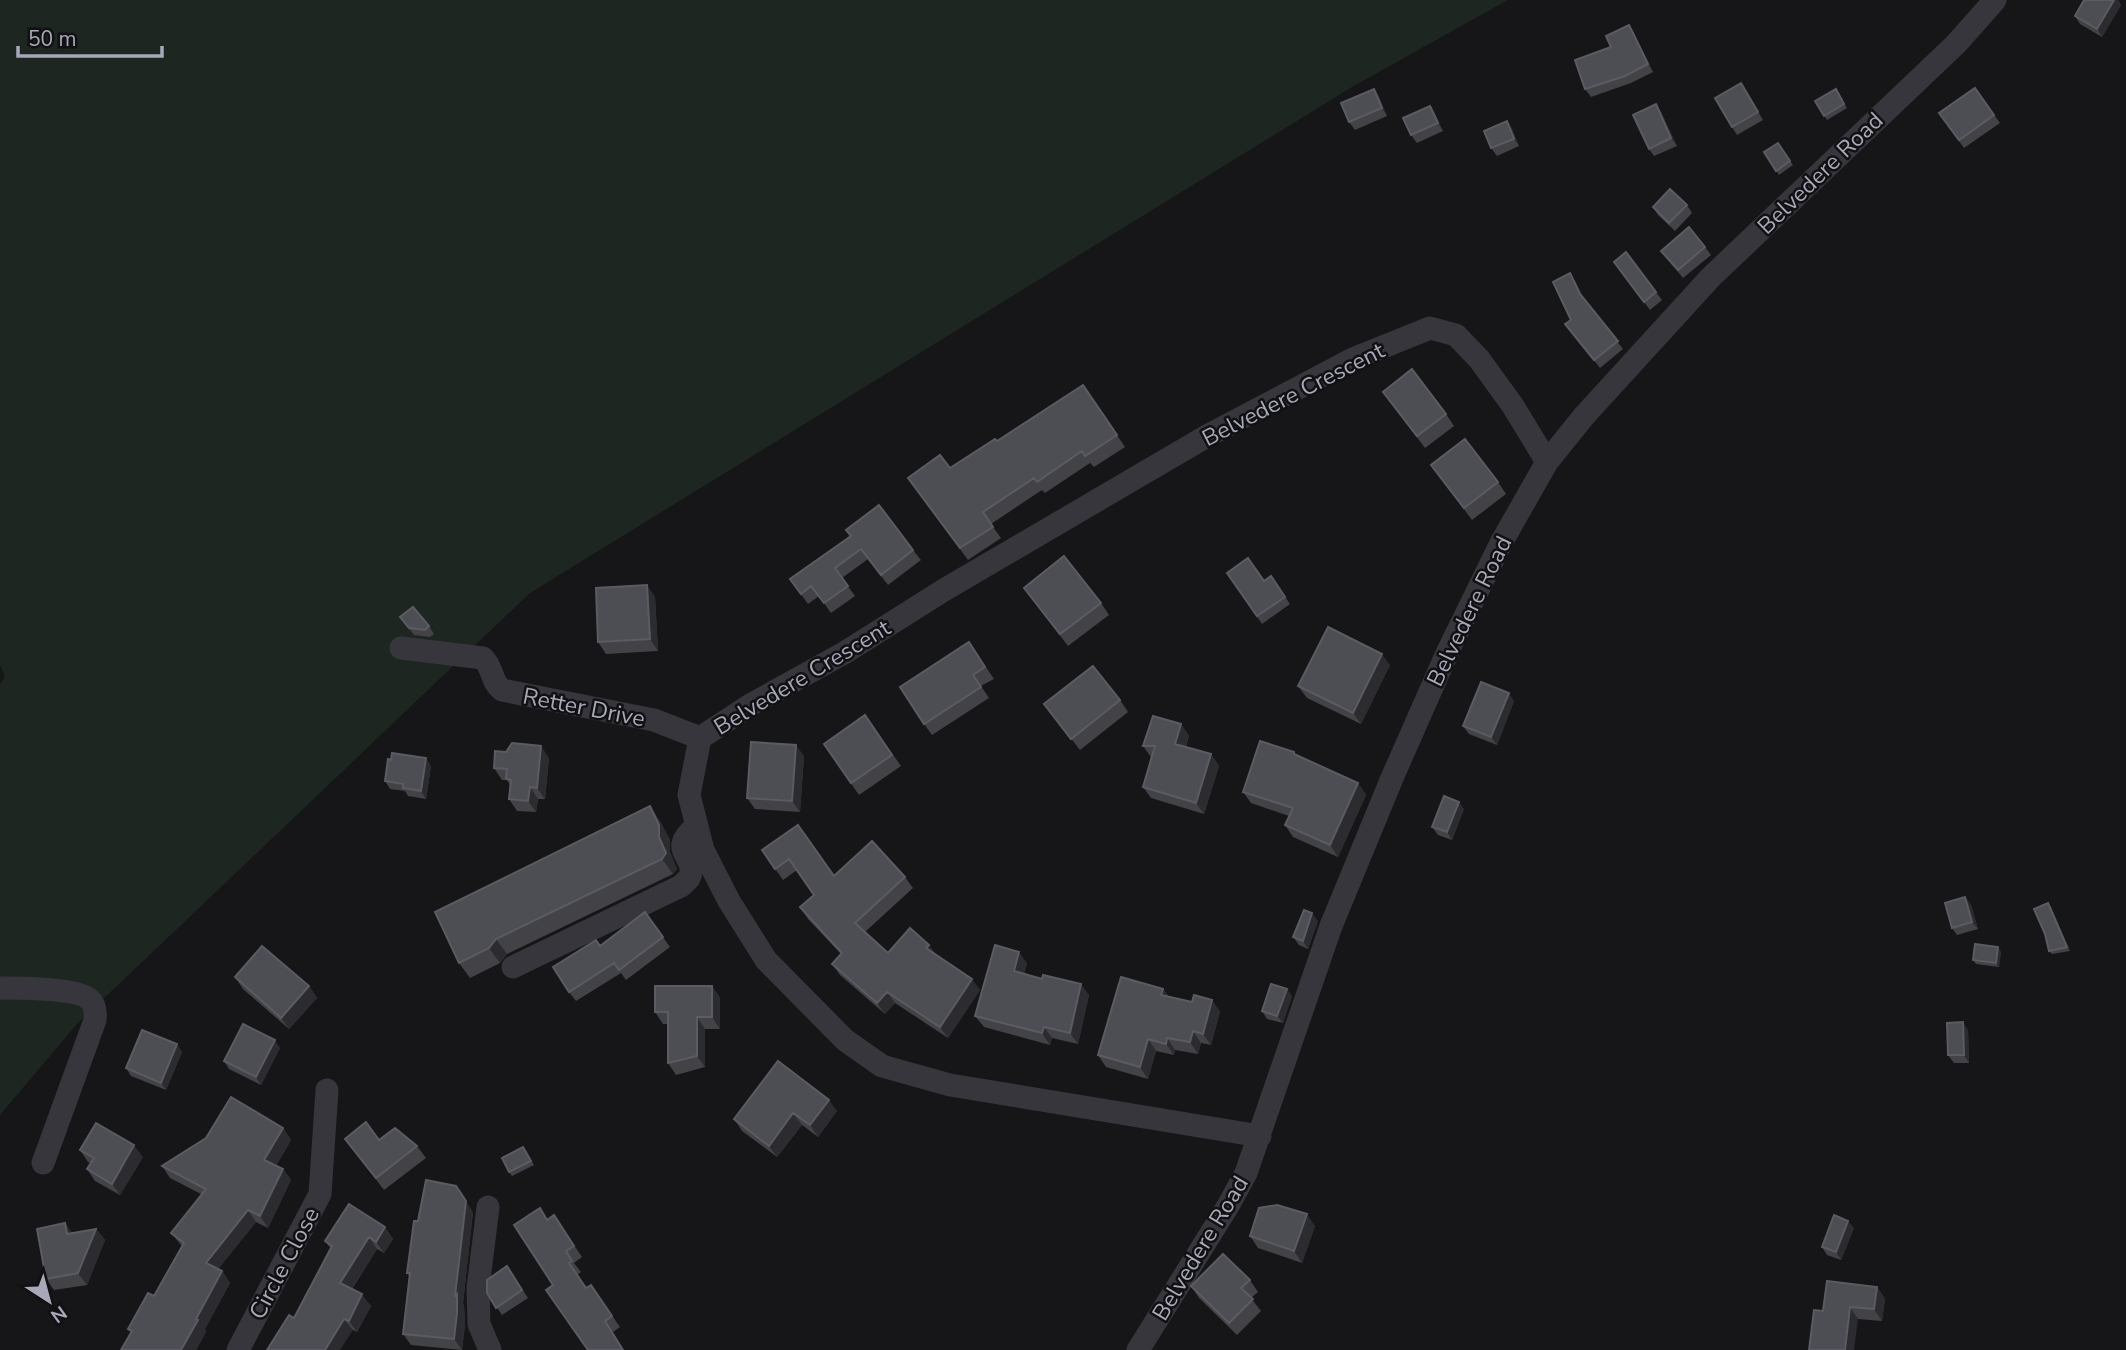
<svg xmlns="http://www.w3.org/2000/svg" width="2126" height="1350" viewBox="0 0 2126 1350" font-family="'Nunito Sans',sans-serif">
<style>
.green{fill:#1d2620}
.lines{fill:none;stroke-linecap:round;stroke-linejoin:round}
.minor{stroke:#37363d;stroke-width:23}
.wall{fill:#434247}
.shaded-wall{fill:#2c2b2f}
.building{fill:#4d4d54;stroke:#5b5b63;stroke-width:2}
.labels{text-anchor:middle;stroke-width:5;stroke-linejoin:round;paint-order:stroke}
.street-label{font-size:23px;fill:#a7a8b8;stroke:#111012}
</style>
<rect width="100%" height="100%" fill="#161517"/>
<!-- green -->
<path class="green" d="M0,0H1508L1352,87L530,593L76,1025L0,1115V684L5,677L0,665Z"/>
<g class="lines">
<!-- minor -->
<path class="minor" d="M401,648L483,658C493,667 491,682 502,690L654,720L700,738
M513,967L681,886C684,883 687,881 689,878C700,857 664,851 697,826
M0,988C17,988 77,988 89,999C95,1004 96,1012 95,1020L43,1163
M1260,1136L950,1085L882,1066L845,1040L766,960L729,901L703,850L689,795L700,738L752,704L844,653L944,590L1207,436L1353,359L1430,328L1456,335L1479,359L1513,406L1547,462
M488,1207L478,1288L479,1324L490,1350
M238,1350L320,1194L327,1090
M1138,1350L1228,1206L1246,1173L1331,926L1392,778L1448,651L1501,543L1547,462L1584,416L1711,277L1956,44L1995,0"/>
</g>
<!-- wall -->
<path class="wall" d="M2084,0H2118L2121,5L2102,37L2080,24L2075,16Z
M1629,25L1634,33L1653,72L1631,83L1591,97L1585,89L1611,47Z
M1741,83L1763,120L1737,135L1732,127Z
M1975,88L2000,123L1964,148L1939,113Z
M1374,89L1379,97L1387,116L1355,130L1349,122Z
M1836,89L1847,108L1827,120L1815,101Z
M1656,104L1661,112L1677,146L1654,156L1649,149Z
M1430,106L1435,114L1443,131L1417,143L1411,135Z
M1507,121L1512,129L1519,146L1497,156L1491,148Z
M1778,143L1793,165L1779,175L1764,152Z
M1687,205L1692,213L1675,231L1658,215L1653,207Z
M1705,247L1711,255L1683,278L1661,251Z
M1626,252L1662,300L1650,310L1614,262Z
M1575,281L1584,300L1623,349L1600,368L1565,324L1571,320Z
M1083,385L1125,447L1094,467L1090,463L1045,493L1042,490L991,524L1001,538L968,560L908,478L950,468L997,441Z
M1383,392L1446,414L1454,426L1425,448Z
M1431,465L1498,482L1506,494L1472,520Z
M851,536L913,550L921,560L888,585L868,559L842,578L855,596L831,613L819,596L808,604L790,579Z
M1227,573L1264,581L1271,576L1290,604L1262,624Z
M1024,588L1101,603L1109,615L1068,646Z
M655,597L658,651L606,654L598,642Z
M400,617L429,626L434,634L430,637L414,635Z
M969,642L994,679L981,686L989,698L932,735L924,724Z
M1390,665L1361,724L1307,698L1298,686Z
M1120,700L1128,712L1080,750L1044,704Z
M1514,701L1497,745L1469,734L1463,726Z
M865,715L901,766L859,795L824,744Z
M1181,724L1189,736L1186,747L1211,754L1219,766L1204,814L1151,798L1143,787L1151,757L1143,746Z
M1296,755L1358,783L1366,795L1338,857L1293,837L1285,825L1289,816L1251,803L1243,792Z
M804,756L800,812L755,809L747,798Z
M549,758L545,799H538L536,812L517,811L509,799L510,785L507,780H502L494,768Z
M431,766L426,799L408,796L405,791L390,789L385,781Z
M1464,809L1452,840L1438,835L1432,827Z
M660,821L670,840V852L677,869L673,874L507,954L500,963L470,978L459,963Z
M762,850L834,876L905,877L913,888L865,932L888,953L929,945L937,956L980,990L948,1038L895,1003L885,1014L840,975L832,964L841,954L808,919L800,907L814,895L797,870L783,880Z
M1965,897L1971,905L1978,929L1957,935L1952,928Z
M2051,907L2070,951L2052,954L2049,951Z
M645,912L670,947L626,980L621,973L576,1001L569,992L600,946Z
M1318,921L1308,949L1299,945L1293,937Z
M2001,951L1999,967L1976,964L1973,960Z
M1027,963L1024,974L1089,995L1078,1044L1052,1038L1050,1045L984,1027L975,1016Z
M235,977L309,986L317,998L289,1029L243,989Z
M712,986L720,998V1029H705V1067L676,1075L668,1063V1024H663L655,1012Z
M1163,989L1169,997L1192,1002L1212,1000L1220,1012L1211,1045L1201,1043L1198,1054L1175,1050L1174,1055L1156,1051L1148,1079L1106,1067L1098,1055Z
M1292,996L1283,1023L1267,1019L1262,1011Z
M1968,1030L1969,1063H1954L1948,1055Z
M280,1048L261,1085L229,1069L224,1061Z
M182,1052L166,1090L131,1076L126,1068Z
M778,1061L837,1111L818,1137L802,1125L777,1157L742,1131L734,1119Z
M283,1128L291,1140L276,1166L283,1169L291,1180L268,1228L256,1222L218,1269L222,1271L230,1283L205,1329L206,1332L196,1350H121L131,1333L128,1329L154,1296L182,1246L171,1233L201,1194L170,1178L162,1166Z
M345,1139L379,1140L417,1146L426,1158L384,1190Z
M523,1147L534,1165L512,1176L509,1172Z
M80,1150L143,1157L120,1195L95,1181L87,1169L91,1163L88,1162Z
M473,1212L463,1303L464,1305L465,1324L462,1350L411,1345L403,1334L410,1277L407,1273Z
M554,1215L582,1257L574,1263L581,1272L577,1275L586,1288L591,1285L620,1327L613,1332L553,1285L548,1220Z
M65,1223L72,1233L96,1229L105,1240L87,1285L54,1290L46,1279Z
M1315,1226L1302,1263L1258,1248L1250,1236Z
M385,1227L393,1239L384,1253L377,1249L352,1289L371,1306L357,1332L353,1330L294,1318L331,1249L325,1241Z
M1854,1228L1841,1260L1827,1255L1822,1247Z
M507,1266L528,1298L502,1315L487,1293Z
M1250,1280L1258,1292L1251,1298L1261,1311L1237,1335L1199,1298L1191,1286Z
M1877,1287L1885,1299L1882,1321L1858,1319L1823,1311Z"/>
<!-- shaded-wall -->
<path class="shaded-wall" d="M2114,0H2118L2121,5L2102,37L2097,29Z
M1629,25L1634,33L1653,72L1648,64Z
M1374,89L1379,97L1387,116L1382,108Z
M1656,104L1661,112L1677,146L1671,138Z
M1430,106L1435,114L1443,131L1438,123Z
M1507,121L1512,129L1519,146L1514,139Z
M1570,273L1575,281L1585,302L1580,294Z
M647,585L655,597L658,651L650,639Z
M1382,654L1390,665L1361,724L1353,713Z
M1509,693L1514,701L1497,745L1491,737Z
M1181,724L1189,736L1183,755L1175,744Z
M796,745L804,756L800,812L792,801Z
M541,746L549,758L545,799L537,788Z
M1211,754L1219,766L1204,814L1196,803Z
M426,758L431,766L426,799L421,791Z
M1358,783L1366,795L1338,857L1330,845Z
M530,787L538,799L536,812L528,801Z
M1459,802L1464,809L1452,840L1447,832Z
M650,806L660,821L670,840V852L677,869L673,874L662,859L659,837Z
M1965,897L1971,905L1978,929L1972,922Z
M2048,903L2051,907L2070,951L2067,947Z
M1312,913L1318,921L1308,949L1303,941Z
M496,939L507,954L500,963L489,948Z
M929,945L937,956L926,948Z
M1998,947L2001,951L1999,967L1996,963Z
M1019,952L1027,963L1022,983L1014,971Z
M972,979L980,990L948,1038L940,1027Z
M1081,984L1089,995L1078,1044L1070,1033Z
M309,986L317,998L289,1029L281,1018Z
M712,986L720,998V1029L712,1017Z
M1163,989L1171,1000L1161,995Z
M1287,989L1292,996L1283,1023L1277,1016Z
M887,992L895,1003L885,1014L877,1003Z
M1212,1000L1220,1012L1211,1045L1203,1034Z
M697,1017L705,1029V1067L697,1056Z
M1963,1022L1968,1030L1969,1063L1964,1055Z
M1044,1027L1052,1038L1050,1045L1042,1033Z
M1193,1031L1201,1043L1198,1054L1190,1042Z
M1167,1038L1175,1050L1174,1055L1166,1044Z
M1148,1039L1156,1051L1148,1079L1140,1067Z
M275,1040L280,1048L261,1085L256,1077Z
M177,1044L182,1052L166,1090L161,1083Z
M829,1100L837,1111L818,1137L810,1125Z
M793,1113L802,1125L777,1157L769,1146Z
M283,1128L291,1140L272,1172L264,1160Z
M134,1145L143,1157L120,1195L112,1184Z
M283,1169L291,1180L268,1228L260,1216Z
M456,1186L473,1212L463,1303L464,1305L465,1324L462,1350L454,1339Z
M248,1210L256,1222L214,1274L206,1263Z
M1307,1214L1315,1226L1302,1263L1294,1251Z
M1848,1221L1854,1228L1841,1260L1836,1252Z
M65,1223L73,1235L67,1234Z
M385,1227L393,1239L384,1253L376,1242Z
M96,1229L105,1240L87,1285L78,1273Z
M369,1237L377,1249L348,1294L340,1283Z
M222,1271L230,1283L205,1329L206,1332L196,1350H181L196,1319Z
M1877,1287L1885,1299L1882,1321L1874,1309Z
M362,1294L371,1306L357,1332L349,1321Z
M1850,1307L1858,1319L1854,1350H1845Z
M344,1319L353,1330L340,1350H325Z"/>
<!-- building -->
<path class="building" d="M2084,0H2114L2097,29L2075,16Z
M1629,25L1648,64L1625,76L1585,89L1575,60L1611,47L1606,36Z
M1741,83L1758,112L1732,127L1715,98Z
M1975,88L1994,115L1959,140L1939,113Z
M1374,89L1382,108L1349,122L1341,103Z
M1836,89L1844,104L1824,116L1815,101Z
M1656,104L1671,138L1649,149L1633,115Z
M1430,106L1438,123L1411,135L1403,118Z
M1507,121L1514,139L1491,148L1484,131Z
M1778,143L1790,161L1776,171L1764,152Z
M1670,189L1687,205L1669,223L1653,207Z
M1689,227L1705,247L1678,270L1661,251Z
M1626,252L1656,292L1644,302L1614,262Z
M1570,273L1580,294L1618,341L1594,360L1565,324L1571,320L1553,282Z
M1412,369L1446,414L1417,436L1383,392Z
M1083,385L1117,435L1085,456L1082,451L1037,482L1034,478L983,512L993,527L960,548L908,478L940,455L950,468L995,439L997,441Z
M1465,439L1498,482L1464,508L1431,465Z
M879,505L913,550L881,575L861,549L835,568L848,586L824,603L811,586L801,594L790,579L851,536L846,530Z
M1064,556L1101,603L1060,634L1024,588Z
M1248,558L1264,581L1271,576L1285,597L1257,616L1227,573Z
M647,585L650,639L598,642L596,588Z
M413,607L429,626L425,630L409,628L400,617Z
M1328,627L1382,654L1353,713L1298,686Z
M969,642L985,667L973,675L981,687L924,724L900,687Z
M1093,666L1120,700L1071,739L1044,704Z
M1481,682L1509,693L1491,737L1463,726Z
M865,715L892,755L851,783L824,744Z
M1153,716L1181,724L1175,744L1211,754L1196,803L1143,787L1155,746H1143Z
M1260,741L1294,752V754L1358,783L1330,845L1285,825L1293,808L1243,792Z
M751,742L796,745L792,801L747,798Z
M512,743L541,746L537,788L530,787L528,801L509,799L511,780L506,779L507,769L494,768L495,751L506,752Z
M392,753L426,758L421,791L403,788V784L385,781L388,759L391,760Z
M1444,796L1459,802L1447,832L1432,827Z
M650,806L659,825V837L666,853L662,859L496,939L489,948L459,963L435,912Z
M798,825L834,876L872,841L905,877L855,923L888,953L910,928L929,945L926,948L972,979L940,1027L887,992L877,1003L832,964L842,953L800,907L814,895L789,859L775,869L762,850Z
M1965,897L1972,922L1952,928L1945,903Z
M2048,903L2067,947L2049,951L2045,934L2034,909Z
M1304,910L1312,913L1303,941L1293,937Z
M645,912L663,937L619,970L614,963L569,992L553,967L596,940L600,946Z
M1975,944L1998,947L1996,963L1973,960Z
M995,945L1019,952L1014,971L1042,979L1043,975L1081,984L1070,1033L1044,1027L1042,1033L975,1016Z
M262,946L309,986L281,1018L235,977Z
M1121,977L1163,989L1161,995L1192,1002L1194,995L1212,1000L1203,1034L1193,1031L1190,1042L1167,1038L1166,1044L1148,1039L1140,1067L1098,1055Z
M1271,984L1287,989L1277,1016L1262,1011Z
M655,986H712V1017H697V1056L668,1063V1012H655Z
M1963,1022L1964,1055H1948L1947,1023Z
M243,1024L275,1040L256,1077L224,1061Z
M142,1030L177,1044L161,1083L126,1068Z
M778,1061L829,1100L810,1125L793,1113L769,1146L734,1119Z
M231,1097L283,1128L264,1160L283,1169L260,1216L248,1210L206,1263L222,1271L196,1319L198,1320L181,1350H121L132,1331L128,1329L148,1293L154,1296L184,1243L171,1233L206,1189L162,1166L206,1138Z
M366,1122L379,1140L395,1128L417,1146L376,1178L345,1139Z
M96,1123L134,1145L112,1184L87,1169L94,1158L80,1150Z
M523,1147L531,1161L509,1172L502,1158Z
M426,1180L456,1186L466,1201L455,1296L457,1294V1313L454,1339L403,1334L410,1273H407L414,1221H418Z
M349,1204L385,1227L376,1242L369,1237L340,1283L362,1294L349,1321L344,1319L325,1350H267L289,1315L294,1318L332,1246L325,1241Z
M1277,1205L1307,1214L1294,1251L1250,1236L1259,1208Z
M540,1208L547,1220L554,1215L574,1246L566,1251L572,1261L569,1263L586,1288L591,1285L612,1316L605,1321L623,1350H588L546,1290L553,1285L514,1225Z
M1834,1215L1848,1221L1836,1252L1822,1247Z
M65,1223L67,1234L96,1229L78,1273L46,1279L37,1229Z
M1223,1254L1250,1280L1241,1288L1253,1299L1229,1323L1191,1286Z
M507,1266L522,1290L496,1308L487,1293V1280Z
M1827,1281L1877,1287L1874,1309L1850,1307L1845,1350H1809L1814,1310L1823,1311Z"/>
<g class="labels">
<!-- street labels -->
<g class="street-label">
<text transform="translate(1820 173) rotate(-44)" y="8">Belvedere Road</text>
<text transform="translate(1293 394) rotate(-27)" y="8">Belvedere Crescent</text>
<text transform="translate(1469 611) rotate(-64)" y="8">Belvedere Road</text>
<text transform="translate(802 677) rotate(-31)" y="8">Belvedere Crescent</text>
<text transform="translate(584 707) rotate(11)" y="8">Retter Drive</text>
<text transform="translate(1200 1248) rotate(-59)" y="8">Belvedere Road</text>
<text transform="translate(284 1263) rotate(-62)" y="8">Circle Close</text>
</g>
</g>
<!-- north arrow -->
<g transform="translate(49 1301) rotate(144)" stroke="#111012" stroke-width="5" paint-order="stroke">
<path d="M0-5L12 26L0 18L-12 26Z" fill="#a7a8b8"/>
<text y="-10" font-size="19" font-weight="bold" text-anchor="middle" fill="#a7a8b8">N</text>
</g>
<!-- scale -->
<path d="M18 46v10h144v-10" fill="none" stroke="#a7a8b8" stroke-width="3.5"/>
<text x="28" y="46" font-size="21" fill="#a7a8b8" stroke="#111012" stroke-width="5" paint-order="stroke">50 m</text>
</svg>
